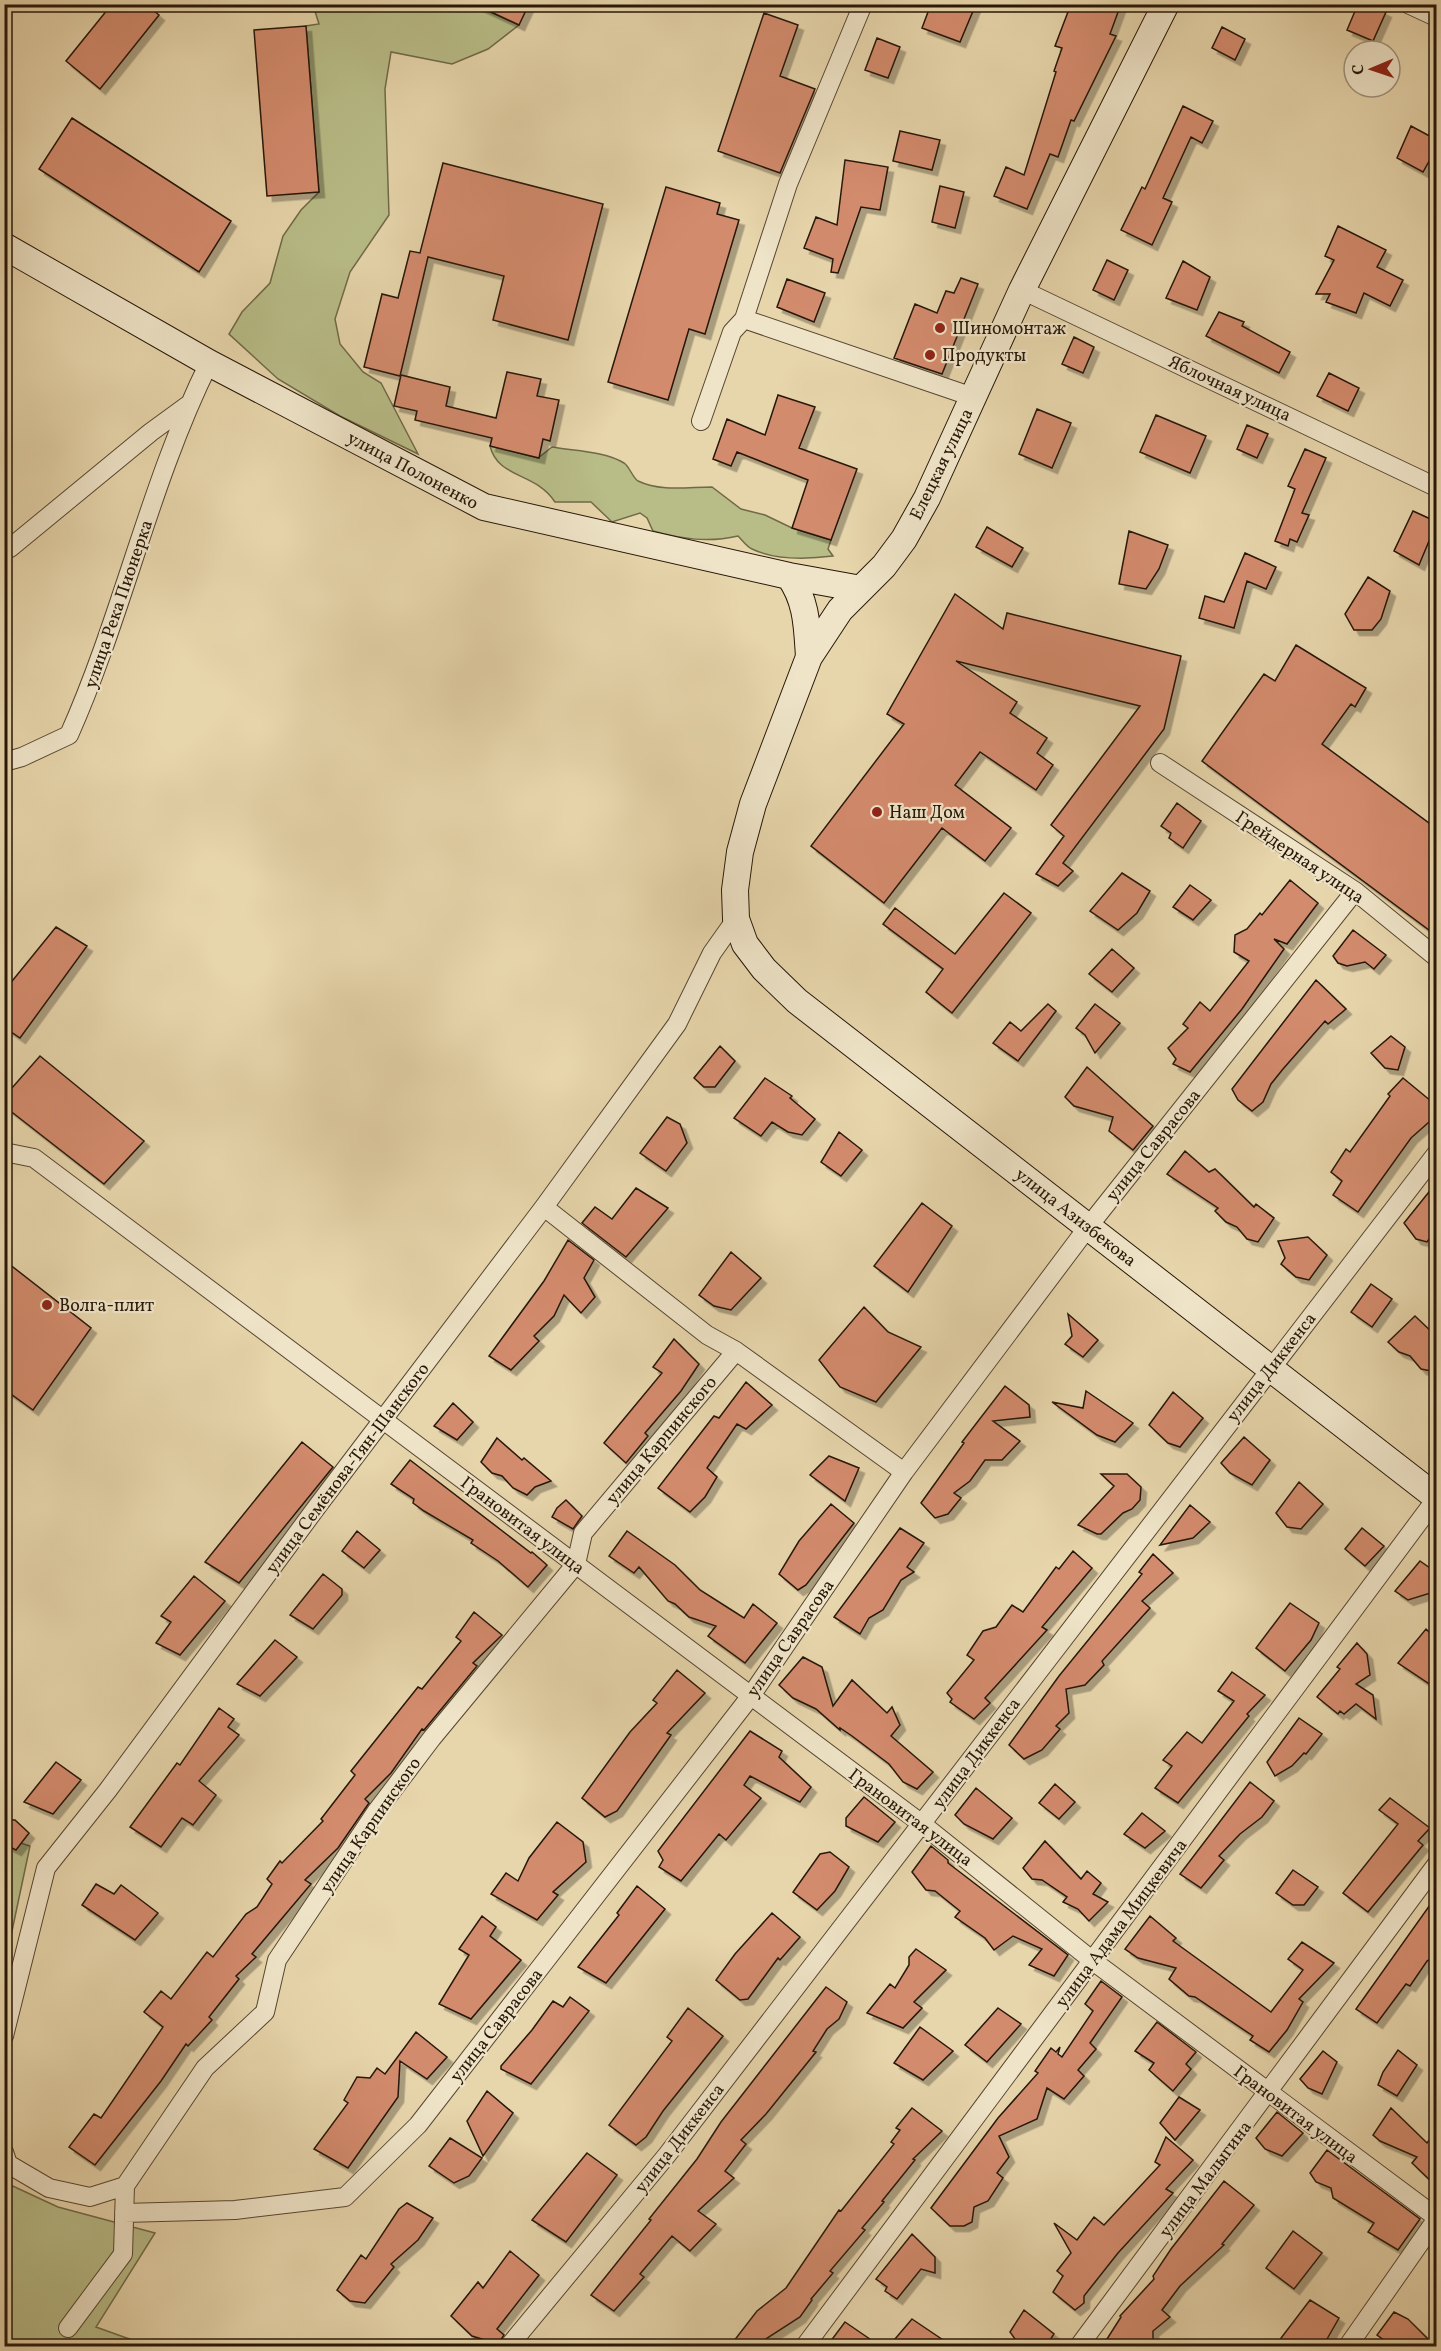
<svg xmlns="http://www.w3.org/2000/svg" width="1441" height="2351" viewBox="0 0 1441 2351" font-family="Vollkorn,serif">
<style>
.green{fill:#b8bc87;stroke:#706a48;stroke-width:1.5}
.building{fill:#d38b6d;stroke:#271708;stroke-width:1.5;filter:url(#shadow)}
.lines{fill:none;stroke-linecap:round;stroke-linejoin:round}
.street-casing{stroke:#574631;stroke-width:20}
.secondary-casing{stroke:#271708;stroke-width:28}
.street{stroke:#efe4c8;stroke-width:18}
.secondary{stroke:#efe4c8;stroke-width:26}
.poi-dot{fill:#8f2418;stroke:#efe4c8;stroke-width:2}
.labels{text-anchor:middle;stroke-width:4.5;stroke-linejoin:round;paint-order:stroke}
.poi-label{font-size:18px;fill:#271708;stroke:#efe4c8;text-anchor:start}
.street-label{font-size:18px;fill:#271708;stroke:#efe4c8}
</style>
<defs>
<filter id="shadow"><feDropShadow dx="5.5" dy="5.5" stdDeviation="0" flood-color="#0004"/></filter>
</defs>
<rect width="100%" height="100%" fill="#e7d5ab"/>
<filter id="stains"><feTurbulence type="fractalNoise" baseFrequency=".00333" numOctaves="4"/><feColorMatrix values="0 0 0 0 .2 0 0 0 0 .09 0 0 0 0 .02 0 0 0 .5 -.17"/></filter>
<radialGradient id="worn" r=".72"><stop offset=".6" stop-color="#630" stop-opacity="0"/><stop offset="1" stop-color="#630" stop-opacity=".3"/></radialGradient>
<!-- green -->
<path class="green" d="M313,5H474L519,25L488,49L452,64L391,52L385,89L389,215L350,272L335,319L340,344L363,372L381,383L418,454L340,416L278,379L229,334L242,312L270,283L283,236L301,210L319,192L306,26L319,24Z
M490,446L538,458L552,447C574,451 605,451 624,463C630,467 632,477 638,481C661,492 688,487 712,487L741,509L765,515L792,528L831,540L828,549L833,556C809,559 775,560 752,549C747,547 742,540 738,536C708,543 682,539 653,531L647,518L640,513L612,522L591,502H555C536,472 498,479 490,446Z
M5,1838L30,1846L5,1964Z
M4,2182L58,2207L155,2233L96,2327L149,2346H5Z"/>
<!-- building -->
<path class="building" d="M112,4H146L159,15L100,89L66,61Z
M474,4H529L519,25Z
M931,4H976L960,42L922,28Z
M1071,4H1121L1110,34L1116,36L1074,121L1071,120L1058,157L1050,154L1027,209L994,196L1006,167L1024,175L1056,72L1054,71L1062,48L1055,46Z
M1358,4H1370L1386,12L1373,41L1347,30Z
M764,13L798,25L780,76L815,89L780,173L718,151Z
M306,26L319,192L267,196L254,30Z
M1222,27L1245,39L1235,60L1212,48Z
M877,38L900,47L888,78L865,70Z
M1183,106L1213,121L1202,143L1191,137L1163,198L1172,202L1152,245L1121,230L1142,187L1145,189Z
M72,118L231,221L199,272L39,169Z
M1411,126L1437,140V147L1423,172L1397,158Z
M900,131L940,140L932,170L893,161Z
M845,160L888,167L880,210L861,207L838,273L831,272L833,259L804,248L816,217L837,225Z
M443,163L603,204L568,340L493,320L504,276L428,257L400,376L364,367L382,294L398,298L410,251L420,253Z
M940,186L964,192L955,228L932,222Z
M666,187L720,203L717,214L739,220L705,334L689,329L668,400L608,382Z
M1338,226L1386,250L1377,267L1403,280L1390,306L1364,293L1356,313L1326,302L1330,294H1316L1334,260L1325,256Z
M1107,260L1128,270L1114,300L1093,290Z
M1183,261L1210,277L1197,310L1166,298Z
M961,278L978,284L942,374L894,358L915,304L937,313L946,291L954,293Z
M787,279L825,293L814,322L777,307Z
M1219,312L1244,322L1242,326L1290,352L1279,373L1206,336Z
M1074,337L1094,347L1083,373L1062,364Z
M507,372L541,379L537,396L559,400L550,441L543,439L539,458L490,446L492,438L415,420L417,411L394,406L401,375L450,387L446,406L496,418Z
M1329,373L1359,388L1348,411L1317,396Z
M778,395L815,407L799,448L857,469L831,540L792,528L808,480L737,452L731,466L713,459L727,419L765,435Z
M1037,409L1071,423L1052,468L1019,454Z
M1156,415L1206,436L1190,473L1140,452Z
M1247,425L1268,434L1257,458L1237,449Z
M1305,449L1326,458L1302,513L1309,515L1297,542L1290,539L1288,546L1275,541L1295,489L1288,486Z
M1413,511L1437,522L1419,565L1394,551Z
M987,527L1023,548L1012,567L976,547Z
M1129,531L1168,545L1159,569L1146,589L1119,584Z
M1245,553L1276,567L1266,589L1247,581L1234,628L1199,618L1205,596L1224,602Z
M1368,577L1390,591L1381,619L1372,630H1354L1345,614Z
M955,594L1003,629L1007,613L1181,656L1164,729L1063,863L1073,871L1058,886L1036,874L1064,836L1051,825L1140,706L956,661L1017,702L1010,713L1047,738L1037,753L1053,765L1036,790L980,752L955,785L1011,828L985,861L942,828L884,903L811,846L904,724L887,714Z
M1296,645L1366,688L1355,707L1351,704L1322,744L1437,829V936L1202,761L1264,674L1275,681Z
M1177,803L1201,821L1183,848L1169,838L1171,833L1161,826Z
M1122,873L1150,891L1137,913L1118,930L1090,911Z
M1290,880L1318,903L1287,944L1274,939L1284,949L1242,1009L1190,1072L1173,1064L1176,1059L1168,1048L1188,1028L1183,1024L1200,1002L1210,1011L1249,961L1234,952L1235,935L1247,929L1260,913L1262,915Z
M1190,885L1211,900L1193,920L1173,907Z
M1004,893L1031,913L952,1013L926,992L943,969L883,924L895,908L955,954Z
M56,927L87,946L20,1038L4,1027V991Z
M1353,930L1386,955L1374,969L1365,962L1347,966L1338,963L1333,956Z
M1112,949L1134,968L1112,992L1089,974Z
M1316,980L1346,1009L1328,1024L1325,1021L1283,1069L1271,1084L1263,1102L1252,1111L1238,1100L1232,1089Z
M1048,1004L1056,1011L1018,1061L993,1043L1010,1022L1021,1031Z
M1095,1004L1120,1023L1095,1053L1085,1035L1076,1028Z
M1391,1036L1405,1047L1398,1070L1385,1068L1371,1053Z
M720,1046L735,1061L715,1087H704L694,1078Z
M40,1056L144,1141L104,1184L4,1106V1097Z
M1087,1067L1153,1126L1133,1150L1109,1131L1113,1117L1074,1106L1065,1097Z
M765,1078L792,1096L790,1098L815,1119L802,1135L788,1132L772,1122L761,1136L734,1118Z
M1403,1078L1437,1106V1115L1411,1138L1358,1212L1333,1195L1342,1181L1331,1172L1346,1149L1350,1152L1390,1096L1388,1094Z
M667,1117L680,1124L687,1143L666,1171L640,1153Z
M839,1132L862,1150L841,1176L821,1162Z
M1185,1151L1209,1172L1215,1169L1254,1207L1256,1204L1274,1218L1258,1242L1247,1239L1237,1227L1226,1222L1215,1211L1218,1208L1167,1174Z
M1437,1182V1228L1427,1242L1416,1239L1404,1223Z
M636,1188L668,1208L626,1257L582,1223L595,1207L612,1219Z
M922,1203L952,1226L908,1292L874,1266Z
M1308,1237L1327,1255L1309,1280L1296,1277L1281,1264L1285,1258L1278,1241Z
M568,1240L594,1260L584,1278L595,1297L581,1313L564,1295L554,1316L534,1336L539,1341L511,1370L489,1356L544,1281Z
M731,1252L761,1278L731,1310L714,1306L699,1295Z
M4,1260L91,1328L33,1410L4,1389Z
M1371,1284L1392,1299L1372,1327L1351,1312Z
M864,1307L888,1332L921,1347L876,1402L840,1387L819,1360Z
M1068,1314L1098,1340L1083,1357L1065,1344L1072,1336Z
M1415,1316L1437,1337V1372L1421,1369L1410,1356L1399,1352L1388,1342Z
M674,1339L699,1364L681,1391L645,1433L648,1436L626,1463L604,1443L662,1373L653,1367Z
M746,1382L772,1405L746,1429L737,1424L707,1468L717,1477L705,1497L690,1512L658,1488L714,1416L719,1418Z
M1005,1386L1029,1405L1030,1417L993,1421L1020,1441L1002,1460H985L970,1481L954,1493L961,1498L948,1514L935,1518L921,1503L964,1443L962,1442Z
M1086,1391L1133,1423L1115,1442L1097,1435L1052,1402L1083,1408Z
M1173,1392L1203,1418L1180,1447L1168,1443L1149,1425Z
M453,1403L473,1422L457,1440L434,1426Z
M1244,1437L1270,1460L1252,1485L1230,1473L1221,1463Z
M497,1438L522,1460L524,1458L551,1481L535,1487L527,1495L513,1488L502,1476L492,1473L481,1462Z
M302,1442L333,1467L239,1583L205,1562Z
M829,1456L859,1468L845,1501L810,1475Z
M410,1460L531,1553L532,1552L547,1565L528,1587L498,1561L471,1543L473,1540L424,1511L413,1503L414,1499L391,1484Z
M1101,1474H1127L1141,1487L1140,1500L1132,1509L1123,1513L1101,1534H1097L1078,1525L1114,1486Z
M1299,1482L1323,1504L1301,1529L1287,1527L1276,1513Z
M566,1500L582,1516L573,1529L552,1517L557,1508Z
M831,1504L854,1523L806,1585L798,1590L779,1574L799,1541Z
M1190,1505L1210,1522L1193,1538L1160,1545Z
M900,1528L924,1543L907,1567L914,1572L901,1580L883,1610L869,1618L860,1634L834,1617Z
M1362,1528L1384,1546L1365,1566L1345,1549Z
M357,1531L380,1550L364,1568L342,1551Z
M627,1531L675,1565L700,1590L730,1609L744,1618L753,1604L777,1623L745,1663L708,1636L716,1626L689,1617L675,1604L668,1601L639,1567L634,1573L609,1556Z
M1073,1551L1092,1568L1042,1627L1047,1630L985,1698L990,1703L974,1719L950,1702L952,1699L947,1693L974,1660L967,1655L983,1631L996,1627L1012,1605L1023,1612L1056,1567L1059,1569Z
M1153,1554L1173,1573L1142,1601L1150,1608L1102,1661L1104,1665L1085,1685L1066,1689L1069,1713L1056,1726L1060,1729L1042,1750L1024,1759L1009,1745L1059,1676L1142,1574L1139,1572Z
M1420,1561L1437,1573V1591L1408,1600L1395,1591Z
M323,1574L342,1589V1595L313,1629L290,1615Z
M194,1576L225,1601L180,1655L156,1643L171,1622L161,1616Z
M1290,1603L1319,1623L1311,1640L1285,1671L1256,1648Z
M474,1612L502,1635L473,1663L477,1666L424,1730L422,1729L391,1773L365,1799L369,1803L338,1848L305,1880L311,1884L252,1954L256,1957L236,1976L239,1979L209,2017L212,2020L188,2046L186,2044L161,2081L95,2165L69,2147L94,2114L101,2118L163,2027L144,2012L161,1991L171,1999L207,1952L213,1957L246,1914L257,1907L272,1884L267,1879L280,1861L282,1863L323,1821L321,1819L355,1775L351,1771L418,1687L422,1689L461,1641L456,1637Z
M1426,1629L1437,1640V1689L1398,1663Z
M275,1640L297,1657L260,1696L237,1684Z
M1357,1643L1367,1654L1370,1675L1356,1684L1373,1695L1376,1719L1356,1704L1344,1714L1340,1711L1338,1714L1317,1697L1340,1669L1337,1667Z
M803,1657L822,1667L833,1706L852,1680L887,1713L892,1707L900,1725L891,1736L933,1772L917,1789L903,1782L889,1764L852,1736L840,1728V1730L816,1709L793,1698L779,1685Z
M677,1670L705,1693L667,1733L671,1735L617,1811L605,1817L582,1798L630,1732L657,1703L653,1700Z
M1232,1672L1265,1695L1247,1714L1249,1716L1178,1803L1155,1788L1172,1766L1163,1760L1187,1732L1202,1743L1234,1701L1218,1691Z
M219,1708L234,1719L228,1727L239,1735L199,1781L216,1795L193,1825L182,1818L161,1847L130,1827L177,1763L180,1765Z
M1299,1718L1322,1734L1306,1754L1304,1753L1292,1766L1275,1776L1267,1762Z
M750,1731L782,1751L779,1757L811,1787L800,1802L750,1776L744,1785L761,1798L726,1840L719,1834L681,1881L659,1867L663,1860L658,1851Z
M56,1762L81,1780L53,1814L24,1802Z
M1250,1782L1274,1801L1262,1817L1240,1834L1219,1856L1224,1860L1201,1888L1180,1874Z
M1055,1784L1075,1802L1059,1819L1039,1803Z
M976,1788L1012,1818L993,1839L964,1824L955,1815Z
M864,1797L895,1822L878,1842L846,1826V1818Z
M1390,1798L1430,1828L1418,1841L1423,1845L1368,1912L1343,1893L1398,1824L1379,1810Z
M1142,1813L1165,1831L1145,1848L1124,1834Z
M8,1820H15L29,1833L16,1850L4,1844V1825Z
M557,1822L583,1842L586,1862L553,1892L558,1895L537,1920L491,1894L506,1873L518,1881L529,1858Z
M1045,1841L1081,1879L1087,1871L1101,1883L1093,1894L1108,1902L1089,1921L1078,1909L1063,1902L1067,1897L1042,1880L1032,1879L1023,1868Z
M931,1846L948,1860V1863L1068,1955L1054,1976L1029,1965L1042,1949L1013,1936L994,1950L985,1938L955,1917L960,1911L935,1891L926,1890L912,1872Z
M830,1852L849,1867L835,1891L817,1910L793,1892L820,1854Z
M1293,1870L1318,1887L1304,1905H1293L1276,1893Z
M96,1884L114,1894L121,1885L158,1913L135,1940L82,1905Z
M637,1886L665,1909L606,1983L578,1967L619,1915L617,1913Z
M1437,1895V1955L1427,1961L1410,1986L1406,1984L1377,2023L1356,2009Z
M772,1913L800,1937L780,1960L778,1958L748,1999L740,2000L716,1980L735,1954Z
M482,1916L496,1927L490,1936L521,1960L471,2019L439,2004L469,1955L459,1949Z
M1150,1916L1176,1938L1173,1941L1271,2012L1303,1970L1288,1959L1302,1942L1334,1963L1299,1999L1303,2002L1287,2030L1269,2052L1250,2040L1253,2036L1195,1997L1189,1996L1169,1979L1176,1968L1138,1958L1125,1949Z
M916,1949L946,1970L914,2002L922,2008L903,2028L867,2013L890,1984L895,1988L909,1965V1957Z
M1101,1981L1122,1997L1090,2043L1096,2049L1078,2070L1084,2076L1064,2099L1047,2088L1037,2119L999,2136L1009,2157L997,2173L1003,2178L988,2201L974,2207L972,2222L964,2226H950L931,2208L998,2118L1038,2073L1035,2071L1051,2048L1056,2052L1060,2047L1058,2054L1062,2057L1093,2011L1085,2004Z
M826,1987L847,2002L839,2019L827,2029L813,2051L816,2052L766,2114L741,2140L746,2144L725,2171L734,2178L698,2211L716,2224L690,2251L672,2236L640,2274L644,2277L614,2311L591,2295L651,2220L649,2219L697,2159L721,2122Z
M570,1997L589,2011L531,2084L501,2069V2066L532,2030L553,2001L563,2007Z
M688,2008L723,2036L663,2111L646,2137L636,2145L609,2125L672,2041L667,2037Z
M998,2008L1021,2024L987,2062L965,2045Z
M1157,2022L1196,2052L1186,2064L1191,2069L1173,2091L1149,2070L1154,2063L1135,2051Z
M920,2027L953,2051L923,2080L894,2063Z
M416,2032L447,2057L427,2079L400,2061L398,2097L348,2168L314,2149L348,2103L344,2100L357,2077L370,2078L377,2068L385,2074Z
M1398,2050L1417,2065L1397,2096L1378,2085L1383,2072Z
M1323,2051L1337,2062L1322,2094L1308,2088L1300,2079Z
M487,2091L513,2113L483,2156L467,2121Z
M1179,2097L1200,2110L1175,2140L1160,2123Z
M912,2108L942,2131L913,2159L915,2160L882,2201L884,2202L862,2228L865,2230L830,2271L833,2273L811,2299L812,2300L800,2317L755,2346H730L757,2311L786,2288L839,2210L841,2211L894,2144L891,2142L900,2130L896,2128Z
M1391,2108L1427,2143L1437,2130V2187L1412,2163L1417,2157L1380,2141L1373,2135Z
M1277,2112L1303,2133L1282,2156L1265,2149L1256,2138Z
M1166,2137L1193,2160L1166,2189L1173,2193L1118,2253L1084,2296V2303L1075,2310L1053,2292L1063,2276L1057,2271L1071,2253L1054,2223L1077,2240L1094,2217L1104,2225L1160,2165L1155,2162Z
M450,2138L482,2158L469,2176L454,2183L429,2166Z
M1327,2150L1420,2219L1398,2250L1368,2232L1374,2223L1333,2198L1331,2188L1316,2182L1310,2173Z
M587,2153L617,2175L566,2242L532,2220Z
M1224,2181L1254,2205L1222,2244L1224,2245L1180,2286L1162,2310L1170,2317L1153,2331V2346H1123L1107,2339L1121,2317L1120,2316L1154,2279L1153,2276L1171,2249Z
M407,2203L433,2218L418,2240L391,2264L394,2267L365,2303L350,2301L337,2290L361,2255L366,2259L399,2209Z
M1293,2231L1322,2253L1294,2289L1266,2268Z
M912,2234L935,2257V2273L921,2269L897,2299L885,2291L887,2287L876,2279Z
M510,2251L539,2275L497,2329L504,2335L498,2344L472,2336L451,2316L478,2282L483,2288Z
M1310,2300L1339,2318L1323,2346H1275Z
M1024,2310L1054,2334L1046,2346H1020L1010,2332Z
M1394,2312L1408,2319L1435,2346L1391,2345L1377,2335Z
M912,2319L952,2346H889Z
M845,2322L880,2346H827Z"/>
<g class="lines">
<defs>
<path id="street" d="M1408,4L1436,17
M1022,290L1436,487
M744,319L973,397
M701,421L732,332L744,319L788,184L863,4
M10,548L151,432L188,405
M4,762L22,757L69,735C123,614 150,482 209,363
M1160,763L1355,891L1436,957
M4,1152L34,1158L922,1824L1093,1961L1436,2217
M544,1207L707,1335L736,1351L904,1472
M4,2036L46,1868L108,1790L319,1504L544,1207L677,1024L712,953L736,919
M4,2152L8,2164L49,2188L90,2197L125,2186
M124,2213L235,2210L345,2197L418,2125L750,1697L904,1472L1088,1227L1355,891
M68,2328L123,2254L125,2186L205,2068L265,2012L277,1960L376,1812L432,1738L576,1564L583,1533L736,1351
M509,2346L667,2155L1436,1154
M805,2346L1436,1499
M1079,2346L1436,1865
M1348,2346L1436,2220"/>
<path id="secondary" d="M1166,4L1022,290L927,498L904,539L884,566L840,610L809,657L753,804L740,852L735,890L736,919L745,944L764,969L797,1001L1436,1497
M4,246L209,363L484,507L789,576L861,589
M789,576C807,601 807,627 809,657"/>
</defs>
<!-- street casing -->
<use href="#street" class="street-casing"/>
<!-- secondary casing -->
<use href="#secondary" class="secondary-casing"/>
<!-- street -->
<use href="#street" class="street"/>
<!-- secondary -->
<use href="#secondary" class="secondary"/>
</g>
<!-- markers -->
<g class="poi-dot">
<circle cx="940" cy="328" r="6"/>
<circle cx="930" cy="355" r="6"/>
<circle cx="877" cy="812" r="6"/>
<circle cx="47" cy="1305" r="6"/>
</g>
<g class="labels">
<!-- poi labels -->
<g class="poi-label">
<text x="952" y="334">Шиномонтаж</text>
<text x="942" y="361">Продукты</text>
<text x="889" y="818">Наш Дом</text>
<text x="59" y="1311">Волга-плит</text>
</g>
<!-- street labels -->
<g class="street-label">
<text transform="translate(1230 388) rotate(25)" y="6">Яблочная улица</text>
<text transform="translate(941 464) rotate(-64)" y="6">Елецкая улица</text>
<text transform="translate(413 470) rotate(28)" y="6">улица Полоненко</text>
<text transform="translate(118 604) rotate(-71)" y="6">улица Река Пионерка</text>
<text transform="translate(1300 857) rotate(34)" y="6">Грейдерная улица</text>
<text transform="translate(1153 1145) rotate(-51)" y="6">улица Саврасова</text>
<text transform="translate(1076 1217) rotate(38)" y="6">улица Азизбекова</text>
<text transform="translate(1271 1367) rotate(-52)" y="6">улица Диккенса</text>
<text transform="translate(661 1440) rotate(-50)" y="6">улица Карпинского</text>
<text transform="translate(347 1468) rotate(-53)" y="6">улица Семёнова-Тян-Шанского</text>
<text transform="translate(523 1525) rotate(37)" y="6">Грановитая улица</text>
<text transform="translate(790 1638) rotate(-55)" y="6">улица Саврасова</text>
<text transform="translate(976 1753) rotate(-53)" y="6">улица Диккенса</text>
<text transform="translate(911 1817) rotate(37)" y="6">Грановитая улица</text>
<text transform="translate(370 1825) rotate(-55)" y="6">улица Карпинского</text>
<text transform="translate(1121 1923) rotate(-53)" y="6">улица Адама Мицкевича</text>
<text transform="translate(496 2025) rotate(-52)" y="6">улица Саврасова</text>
<text transform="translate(1296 2114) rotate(37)" y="6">Грановитая улица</text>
<text transform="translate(679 2138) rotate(-52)" y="6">улица Диккенса</text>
<text transform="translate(1205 2179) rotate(-53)" y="6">улица Малыгина</text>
</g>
</g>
<!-- margin -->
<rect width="1441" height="2351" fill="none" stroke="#e7d5ab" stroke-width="24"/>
<rect x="6" y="6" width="1429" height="2339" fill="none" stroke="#271708" stroke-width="3"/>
<rect x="12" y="12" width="1417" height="2327" fill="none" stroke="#271708" stroke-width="1.5"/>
<!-- north arrow -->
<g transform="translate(1372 69) rotate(268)"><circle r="28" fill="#efe4c8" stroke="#9f927b" stroke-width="1.5"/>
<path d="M0-4.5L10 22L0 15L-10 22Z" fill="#8f2418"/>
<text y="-9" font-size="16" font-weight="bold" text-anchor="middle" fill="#271708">С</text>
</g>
<rect width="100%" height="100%" filter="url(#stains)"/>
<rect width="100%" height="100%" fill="url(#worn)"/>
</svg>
